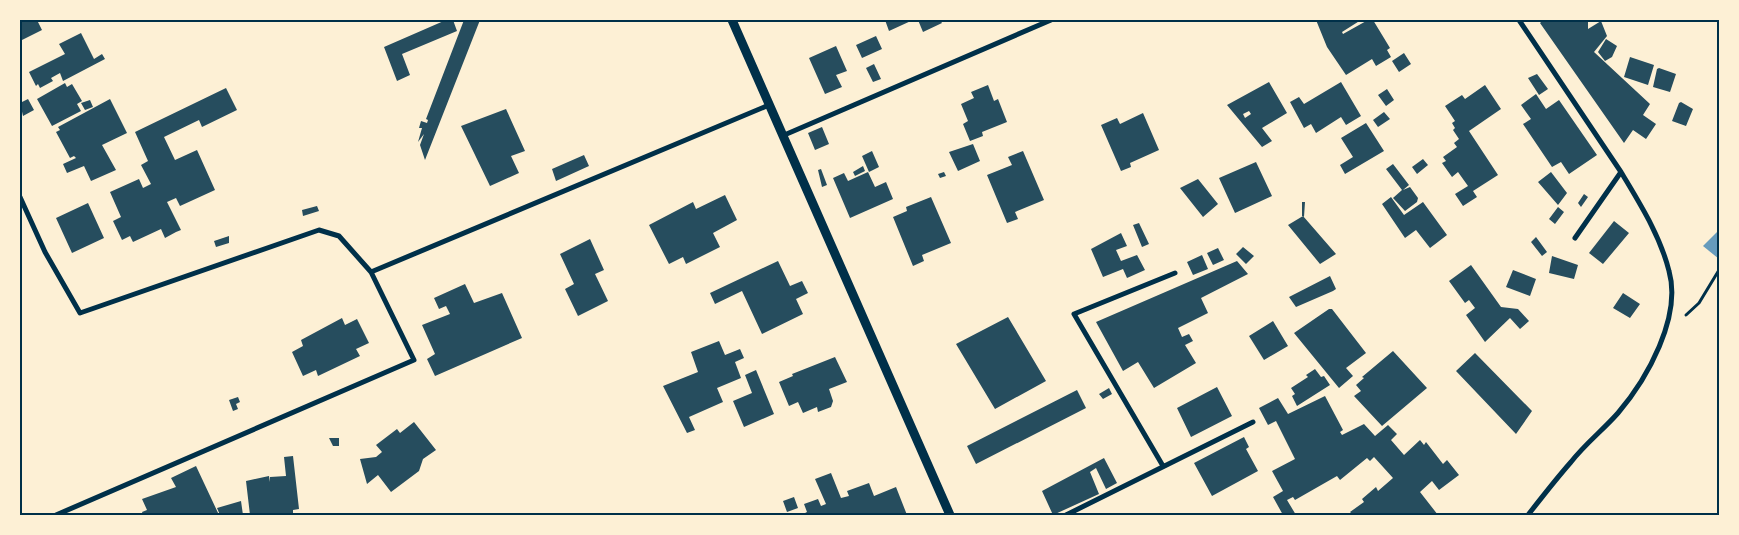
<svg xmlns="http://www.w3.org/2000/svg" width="1739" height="535" viewBox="0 0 1739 535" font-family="Spectral,serif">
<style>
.water{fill:#669bbc}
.building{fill:#264d5e;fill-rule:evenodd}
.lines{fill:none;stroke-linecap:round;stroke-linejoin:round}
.path{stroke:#003049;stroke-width:3}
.minor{stroke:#003049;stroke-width:5}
.tertiary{stroke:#003049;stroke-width:9}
.neatline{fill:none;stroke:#003049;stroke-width:2}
</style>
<rect width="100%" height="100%" fill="#fdf0d5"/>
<!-- water -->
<path class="water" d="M1719,230V259L1703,246Z"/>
<!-- building -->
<path class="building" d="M20,20H37L42,30L20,41Z
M446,20H453L457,31L402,54L410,75L397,81L384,47Z
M464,20H480L425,160L420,145L424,134L418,142L422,128H419L421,121L427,123L428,120L426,119Z
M885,20H913L889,31Z
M918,20H940L942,23L923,32Z
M1316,20H1361L1342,32L1343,34L1368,20H1373L1390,48L1387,50L1391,57L1376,66L1372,59L1346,75L1327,47Z
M1543,20H1588V29L1601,21L1607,36L1594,52L1650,104L1643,115L1656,124L1646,139L1633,130L1624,143L1540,23Z
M81,33L94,59L102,54L105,59L63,81L60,73L51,78L53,81L40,88L38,84L36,86L29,72L65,54L59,44Z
M876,36L882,49L862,58L856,45Z
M1606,39L1617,46L1612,57L1605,61L1598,52Z
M836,46L847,71L836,75L842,87L825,94L809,58Z
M1404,53L1411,64L1399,72L1392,61Z
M1630,57L1654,65L1648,85L1624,77Z
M874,64L881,79L873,82L866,68Z
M1659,68L1676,74L1670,92L1653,87L1657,69Z
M1537,74L1548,89L1539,95L1528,78Z
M1269,82L1287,113L1262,128L1272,141L1262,147L1227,105ZM1249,111L1251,114L1245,118L1243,114Z
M1341,82L1361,116L1346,125L1341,117L1316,133L1311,124L1304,128L1290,102L1299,97L1304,104Z
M65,83L67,87L72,84L82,101L77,104L81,111L52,126L37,99Z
M988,85L994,101L998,99L1007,122L982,132L983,136L970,141L963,124L968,121L961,104L974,98L971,92Z
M1485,85L1501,109L1469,131L1498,175L1473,191L1477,197L1463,206L1455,194L1468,186L1458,172L1452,177L1442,163L1446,161L1443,157L1457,147L1454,143L1459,139L1453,130L1455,128L1452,123L1455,121L1445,106L1462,95L1465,99Z
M226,88L237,110L202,127L199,120L164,137L175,160L197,150L215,190L180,206L176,198L167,202L181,230L176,232L165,238L161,229L133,242L130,236L122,240L113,221L121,217L110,192L139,179L143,188L151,184L141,165L148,161L135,132Z
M1387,89L1394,100L1386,106L1378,95Z
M1536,94L1546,109L1559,100L1597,155L1569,174L1561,162L1552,167L1523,124L1531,119L1521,105Z
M28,99L34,110L23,116L20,103Z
M110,99L127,133L102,145L116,170L91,181L84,166L67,173L63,164L76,158L74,156L70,158L56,132L60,130L58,127Z
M90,100L93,107L85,110L81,103Z
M1681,102L1693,109L1686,126L1672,121L1679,103Z
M506,109L525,151L511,156L519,173L490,186L461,126Z
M1384,112L1390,119L1378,127L1373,120Z
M1143,113L1159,150L1130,163L1131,167L1121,171L1101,125L1117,118L1120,124Z
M1366,123L1384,151L1345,174L1340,165L1353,157L1341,138Z
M822,127L829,144L815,150L808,133Z
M973,144L980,161L958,171L949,152Z
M872,151L879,167L869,172L862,156Z
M1023,151L1044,200L1015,212L1018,219L1007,223L987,175L1012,165L1008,157Z
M584,155L589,166L556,181L552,169Z
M1423,159L1428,165L1417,174L1412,167Z
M1256,162L1272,196L1235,213L1219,178Z
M1393,164L1409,185L1403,190L1410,187L1418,198L1417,202L1405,211L1393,198L1402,190L1386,169Z
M863,166L865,171L855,176L853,172Z
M821,169L827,185L822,187L818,170Z
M868,172L875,187L886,182L893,199L850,218L833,178L844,173L848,181Z
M944,172L946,176L940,178L938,174Z
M1551,172L1567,193L1558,205L1538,182Z
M1198,179L1218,204L1203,217L1180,188Z
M1584,194L1588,197L1581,207L1578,203Z
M725,195L737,220L713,233L720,247L686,264L683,257L669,264L649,225L693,202L696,209Z
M931,197L951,243L922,255L924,261L913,266L893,217L907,211L906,207Z
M1391,197L1404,215L1423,202L1447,235L1430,248L1416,230L1405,238L1382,204Z
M1302,202H1305L1304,217L1302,216Z
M88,203L104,238L72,253L56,218Z
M317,206L319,211L303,216L302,210Z
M1558,207L1564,212L1555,224L1549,219Z
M1303,216L1336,254L1320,264L1288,225Z
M1614,221L1629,233L1603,264L1589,253Z
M1139,223L1149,244L1142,247L1133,225Z
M1121,233L1127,246L1116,250L1121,261L1137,255L1145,270L1127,278L1123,269L1103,277L1091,249Z
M229,236V243L216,247L214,241Z
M1536,237L1547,252L1542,256L1531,242Z
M590,239L604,270L595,274L608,301L578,316L565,289L574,284L560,254Z
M1243,247L1254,256L1246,264L1236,254Z
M1218,248L1224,260L1213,265L1207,253Z
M1202,255L1208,269L1193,275L1187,262Z
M1552,256L1578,265L1574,279L1549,273Z
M778,261L790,286L802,281L808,293L796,299L803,314L762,334L742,291L715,304L710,293Z
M1237,261L1248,274L1201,298L1208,313L1178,328L1182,337L1189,334L1193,341L1185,345L1196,363L1154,388L1138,362L1123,371L1096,322Z
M1471,265L1501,307L1518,309L1529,321L1520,329L1510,318L1485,342L1466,315L1475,308L1469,300L1465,303L1449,281Z
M1513,270L1536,279L1530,296L1506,287Z
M1330,276L1336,289L1333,291L1296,307L1289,297Z
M465,284L474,303L502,293L522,338L435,376L427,359L435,354L422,325L450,314L446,306L439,309L434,298Z
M1623,293L1640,304L1630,318L1613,308Z
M1329,309H1332L1366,353L1346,368L1353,376L1339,388L1294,333Z
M1008,317L1046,381L995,409L956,344Z
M342,318L345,325L357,319L369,343L356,349L360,356L318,376L316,370L303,376L292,352L303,346L301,340Z
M1273,321L1288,346L1264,360L1249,336Z
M719,341L725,355L740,349L744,358L735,362L741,378L717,388L723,402L689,417L695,430L687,433L663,386L698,372L691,352Z
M1393,351L1427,388L1382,426L1354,396L1361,391L1356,385L1364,378L1362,377Z
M1475,353L1532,411L1516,434L1456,371Z
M835,357L847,382L829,389L833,401L831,407L818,412L817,407L803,413L798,402L789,406L779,382L793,376L792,374Z
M1315,369L1321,377L1324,376L1330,385L1297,406L1292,396L1295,394L1291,388L1308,377L1306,375Z
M756,370L774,414L744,427L733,401L752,393L745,375Z
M1217,387L1232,416L1191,437L1177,408Z
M1109,388L1112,394L1103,399L1099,394Z
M1077,390L1086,408L976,464L967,446Z
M1325,396L1343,430L1340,432L1342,435L1364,424L1375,436L1388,425L1397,434L1391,440L1404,455L1420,440L1424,445L1426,442L1443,464L1447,460L1459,475L1439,490L1432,481L1420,492L1438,515H1353L1350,512L1364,502L1362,499L1376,487L1378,491L1393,478L1374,457L1370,461L1367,458L1340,480L1337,476L1295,500L1293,497L1287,500L1296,515H1283L1273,497L1283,491L1272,471L1295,459L1276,421L1268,425L1259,408L1278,398L1288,414Z
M238,397L240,402L236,404L238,409L233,411L229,400Z
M414,422L436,450L423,459L419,471L391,492L378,475L367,484L360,459L376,457L382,452L376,445L397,429L400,433Z
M1244,437L1249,447L1246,449L1258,471L1212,496L1194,463Z
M329,438H339V446H333Z
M293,456L299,509L293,510V515H261L260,513L250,515L246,481L269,476L270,482V477L286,476L284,457Z
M1104,458L1117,483L1106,489L1096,468L1090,472L1099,494L1053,515L1042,491Z
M196,466L219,515H143L142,512L147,510L142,499L176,487L171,478Z
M831,473L841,498L849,496L847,491L869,483L874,496L896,487L907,515H801L807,512L804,504L818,499L821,506L826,504L815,479Z
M794,497L798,508L787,512L783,501Z
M241,501L243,515H220L217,508Z"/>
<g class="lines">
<!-- path -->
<path class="path" d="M1686,315L1699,303L1719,270"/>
<!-- minor -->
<path class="minor" d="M1519,20L1621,172L1575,238
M782,136L1051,20
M20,197L45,252L80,313L319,230L339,236L371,272L414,360L56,515
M371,272L769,105
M1163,466L1074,314L1175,273
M1066,515L1253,422
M1528,515C1542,497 1556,479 1571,462C1585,444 1603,430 1618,413C1647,379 1682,317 1669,271C1660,235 1640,204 1621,172"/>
<!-- tertiary -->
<path class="tertiary" d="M732,20L950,515"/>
</g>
<!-- border -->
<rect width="1739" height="535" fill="none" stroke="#fdf0d5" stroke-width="42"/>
<rect x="21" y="21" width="1697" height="493" class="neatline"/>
</svg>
